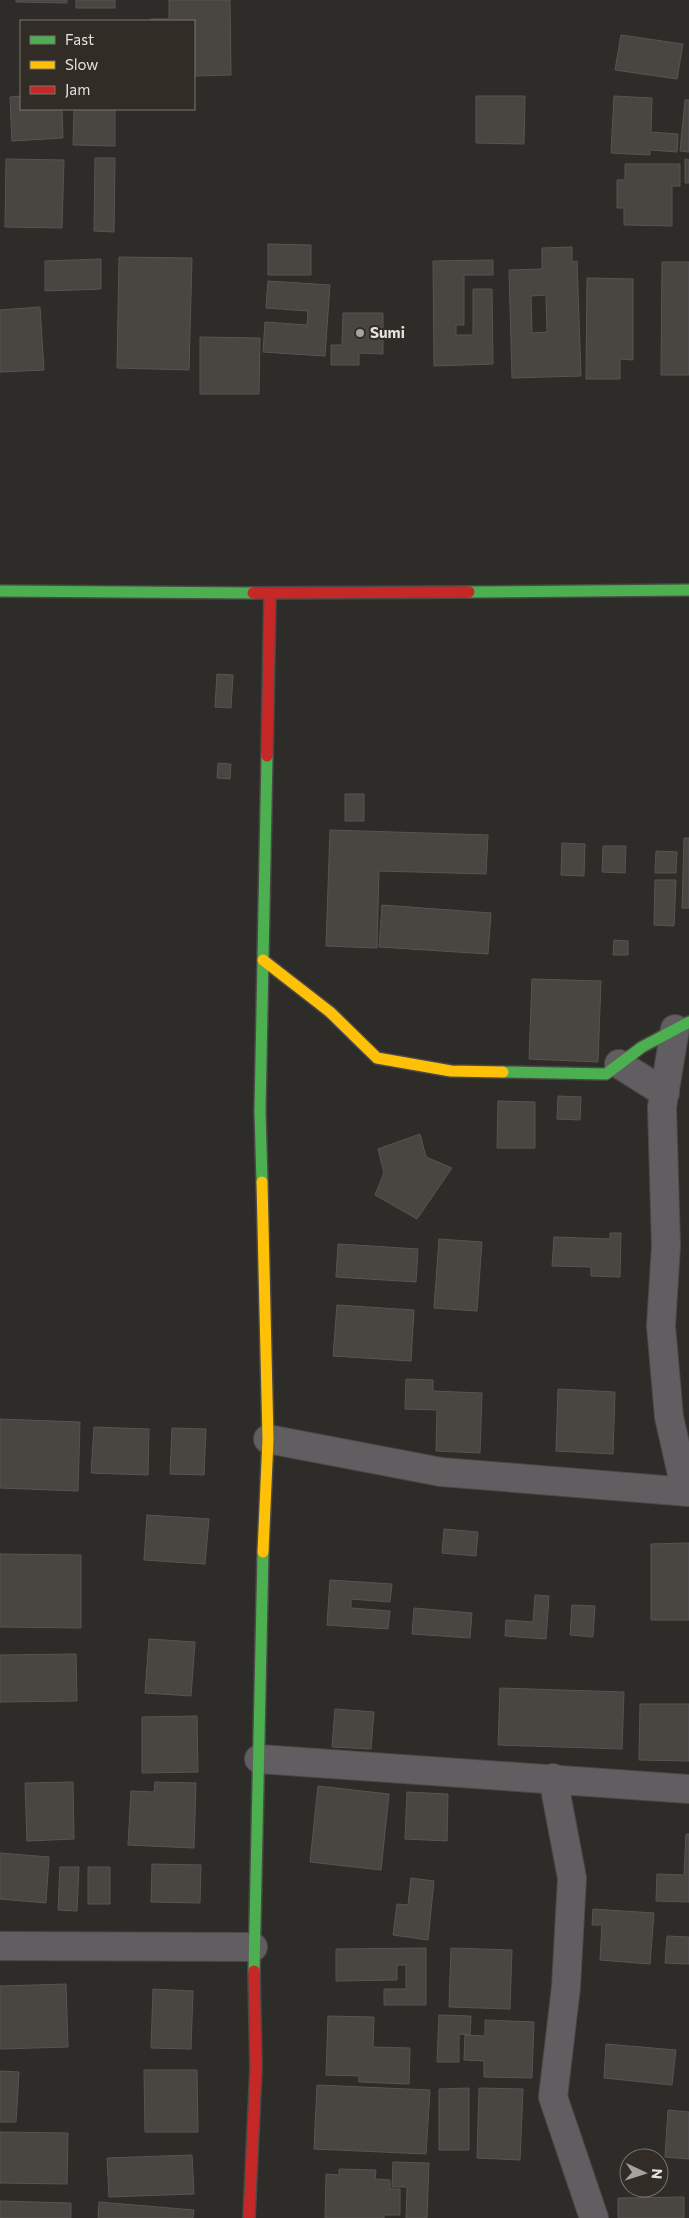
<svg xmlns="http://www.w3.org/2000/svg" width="689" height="2218" viewBox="0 0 689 2218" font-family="Commissioner,sans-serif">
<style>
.building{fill:#494540;stroke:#575552;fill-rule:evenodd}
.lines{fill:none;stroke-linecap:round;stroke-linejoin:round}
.street-casing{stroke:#4a4947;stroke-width:30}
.fast-casing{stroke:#4a4947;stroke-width:14}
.slow-casing{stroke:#4a4947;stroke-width:14}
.jam-casing{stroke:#4a4947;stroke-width:14}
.street{stroke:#615e61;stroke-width:28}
.fast{stroke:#4caf50;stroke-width:11}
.slow{stroke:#ffc107;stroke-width:11}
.jam{stroke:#c62828;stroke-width:11}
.poi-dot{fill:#a5a29f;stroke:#312c26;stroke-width:2}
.labels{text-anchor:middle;stroke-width:4;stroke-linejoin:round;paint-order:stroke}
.poi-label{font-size:15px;font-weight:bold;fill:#e5e2de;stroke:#312c26;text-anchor:start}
</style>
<rect width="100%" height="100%" fill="#2e2c29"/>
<!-- building -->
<path class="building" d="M16,0H67V3L16,2Z
M76,0H115V8H76Z
M169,0H230L231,75L194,76V21H151V19H169Z
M621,35L683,44L677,79L615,70Z
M21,96V109H62L63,138L12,141L10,97Z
M476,96H525L524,144L476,143Z
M614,96L652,98L651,132L678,134L677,152L650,150V155L611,153Z
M685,100H689V152L680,151Z
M74,109H115V146L73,145Z
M95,158H115L114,232L94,231Z
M6,159L64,160L62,228L5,227Z
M685,159L689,160V183H685Z
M625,164H680V186H672V226L624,225V208H617V180H625Z
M268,244L311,245V275H268Z
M572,247V262L577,261L581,376L512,378L509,270L542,269V248ZM546,295L547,332L532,333L531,296Z
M119,257L192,258L189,370L117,368Z
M101,259V289L45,291V261Z
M493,260V275H464V325H456V335H473V289H492L493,364L434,366L433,261Z
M662,262H689V375H661Z
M587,278L633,279V360L620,359V379H586Z
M268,281L330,285L325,356L263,352L265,322L307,325L308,311L266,308Z
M40,307L44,370L0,372V310Z
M343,313H383V354L359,353V365H331V345H342Z
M200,337L260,338L259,394H200Z
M217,674L233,675L231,708L215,707Z
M218,763L231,764L230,779L217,778Z
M345,794H364V821H345Z
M330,830L488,835L486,874L379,871L377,948L326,946Z
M684,838H689V908H682Z
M562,843L585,844L584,876L561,875Z
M603,846H626L625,873L602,872Z
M656,851L677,852L676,873H655Z
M655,880H676L674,926L654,925Z
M382,905L491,913L488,954L379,947Z
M614,940L628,941V955H613Z
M532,979L601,981L598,1062L529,1059Z
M558,1096L581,1097L580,1120L557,1119Z
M498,1101L535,1102V1148H497Z
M420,1134L426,1157L452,1168L417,1219L375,1195L384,1173L378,1149Z
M610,1233H621L620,1277L591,1276V1267L552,1266L554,1237L610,1239Z
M439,1239L482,1242L477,1311L434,1308Z
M338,1244L418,1249L416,1282L336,1277Z
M337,1305L414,1310L411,1361L333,1356Z
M406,1379L433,1380V1391L482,1393L480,1453L436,1451L437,1410L405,1409Z
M558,1389L615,1392L613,1454L556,1451Z
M0,1419L80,1422L78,1491L0,1488Z
M94,1427L149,1429L148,1475L91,1473Z
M172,1428L206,1429L204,1475L170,1474Z
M147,1515L209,1519L205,1564L144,1560Z
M444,1529L478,1532L476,1556L442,1553Z
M689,1543V1620H651V1544Z
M0,1554L81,1555V1628L0,1627Z
M330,1580L392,1584L390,1602L351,1599V1608L390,1611L388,1629L327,1625Z
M535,1595L549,1596L546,1639L505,1636L506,1620L533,1622Z
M572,1605L595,1606L593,1637L570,1635Z
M414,1608L472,1613L470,1638L412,1634Z
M149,1639L195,1642L191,1696L145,1693Z
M76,1654L77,1701L0,1702V1655Z
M500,1688L624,1692L622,1749L498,1745Z
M640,1704H689V1761L639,1760Z
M335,1709L374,1712L371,1749L332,1747Z
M197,1716L198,1772L142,1773V1717Z
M73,1782L74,1839L27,1841L25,1783Z
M155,1782L196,1783L194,1848L128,1845L131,1791L154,1792Z
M318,1786L389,1794L381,1870L310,1862Z
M407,1792L448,1794L447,1841L405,1839Z
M686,1834H689V1902L656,1901L657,1874L684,1875Z
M0,1853L49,1857L46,1903L0,1899Z
M152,1864L201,1865L200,1903L151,1902Z
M60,1867H79L77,1911L58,1910Z
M88,1867H110V1904H88Z
M411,1878L434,1881L428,1940L393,1935L397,1904L408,1905Z
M593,1909L654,1913L650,1964L600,1960L602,1925H592Z
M667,1936L689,1937V1964L665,1963Z
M426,1948V2005H384V1989H406V1965H397V1980L336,1981V1949Z
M451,1948L512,1950L510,2009L449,2007Z
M66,1984L68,2047L0,2049V1986Z
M153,1989L193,1991L191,2049L151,2048Z
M439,2015L471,2016L470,2035L459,2034V2062H437Z
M328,2016L374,2017L373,2047L410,2048L409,2084L359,2082V2076L326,2075Z
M485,2020L534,2022L532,2078L484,2077V2061L464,2060L465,2035L485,2036Z
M606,2044L676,2050L672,2085L604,2078Z
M144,2070H197L198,2132H145Z
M0,2071L19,2072L16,2122H0Z
M317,2085L430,2090L426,2154L314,2149Z
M469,2088V2150H439V2089Z
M479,2088L523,2089L520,2160L477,2158Z
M668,2110L689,2112V2159L665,2157Z
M0,2132L68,2133L67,2184L0,2183Z
M192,2155L194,2194L109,2197L107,2158Z
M393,2162L429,2163L427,2218H406L407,2187H392Z
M339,2169L376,2170L375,2179L390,2180V2189H400V2215H384V2218H325L326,2174L339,2175Z
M684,2197V2218H618V2198Z
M0,2201L71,2203V2218H0Z
M99,2202L194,2210L193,2218H98Z"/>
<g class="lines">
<defs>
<path id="street" d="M675,1029L662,1107L666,1246L661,1326L669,1417L686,1492
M619,1064L665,1093
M268,1439L441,1472L689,1492
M259,1759L689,1789
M553,1778L572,1878L566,1987L553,2097L594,2218
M0,1946L253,1947"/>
<path id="fast" d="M0,591L253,593
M469,592L689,590
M503,1072L606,1074L642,1047L689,1022
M262,1182L260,1111L267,756
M254,1971L263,1552"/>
<path id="slow" d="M263,960L330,1012L377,1058L451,1071L503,1072
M262,1182L268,1439L263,1552"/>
<path id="jam" d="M253,593L469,592
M267,756L270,593
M249,2218L256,2068L254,1971"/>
</defs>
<!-- street casing -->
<use href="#street" class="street-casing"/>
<!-- fast casing -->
<use href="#fast" class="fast-casing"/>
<!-- slow casing -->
<use href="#slow" class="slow-casing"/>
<!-- jam casing -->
<use href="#jam" class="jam-casing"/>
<!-- street -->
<use href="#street" class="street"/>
<!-- fast -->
<use href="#fast" class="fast"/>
<!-- slow -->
<use href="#slow" class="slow"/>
<!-- jam -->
<use href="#jam" class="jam"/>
</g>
<!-- markers -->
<circle class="poi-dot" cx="360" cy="333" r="5"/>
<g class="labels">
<!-- poi labels -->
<g class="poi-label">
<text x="370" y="338">Sumi</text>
</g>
</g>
<!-- legend -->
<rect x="20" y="20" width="175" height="90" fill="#312c26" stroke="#797570"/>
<rect x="30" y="36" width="25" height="8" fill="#4caf50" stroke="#797570"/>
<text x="65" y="45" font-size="15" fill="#e5e2de">Fast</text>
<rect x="30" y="61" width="25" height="8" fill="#ffc107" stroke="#797570"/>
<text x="65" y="70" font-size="15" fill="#e5e2de">Slow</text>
<rect x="30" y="86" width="25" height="8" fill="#c62828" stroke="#797570"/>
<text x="65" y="95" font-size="15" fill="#e5e2de">Jam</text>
<!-- north arrow -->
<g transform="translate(644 2173) rotate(94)"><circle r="24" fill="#312c26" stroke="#797570"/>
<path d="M0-4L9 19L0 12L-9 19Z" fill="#a5a29f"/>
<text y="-8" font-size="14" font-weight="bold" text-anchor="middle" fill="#e5e2de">N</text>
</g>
</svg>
